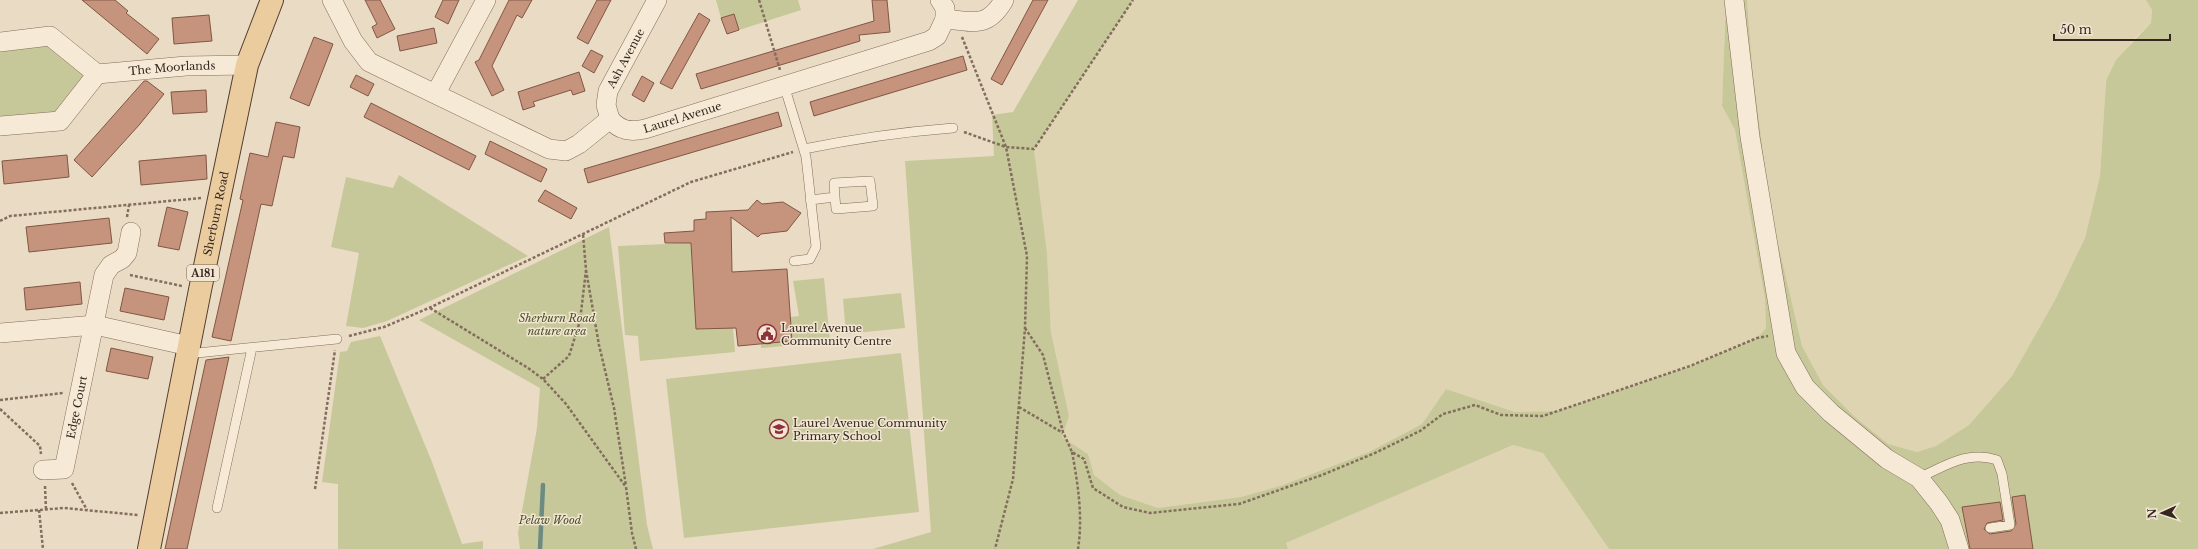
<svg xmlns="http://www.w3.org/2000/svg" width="2198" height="549" viewBox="0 0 2198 549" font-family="'Libre Baskerville',serif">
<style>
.farmland{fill:#dfd4b2}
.green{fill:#c6c899}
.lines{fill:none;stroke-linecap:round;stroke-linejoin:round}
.stream{stroke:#6d8b81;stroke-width:4.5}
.building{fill:#c6947d;stroke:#815644}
.service-casing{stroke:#836d5c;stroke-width:10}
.minor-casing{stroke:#836d5c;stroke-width:20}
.primary-casing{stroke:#523c30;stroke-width:24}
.path{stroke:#836d5c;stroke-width:2.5;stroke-dasharray:3 2;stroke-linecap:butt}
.service{stroke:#f6ead6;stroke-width:9}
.minor{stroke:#f6ead6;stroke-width:19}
.primary{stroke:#ebcc9e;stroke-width:22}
.labels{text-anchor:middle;stroke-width:3;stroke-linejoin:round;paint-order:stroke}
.shield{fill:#f2e6d3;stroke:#6e6055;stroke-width:1}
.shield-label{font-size:10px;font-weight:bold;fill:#35271f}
.street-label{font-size:11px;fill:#35271f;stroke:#f2e6d3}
.park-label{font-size:11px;font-style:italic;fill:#494f27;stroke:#f2e6d3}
.poi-label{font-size:11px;fill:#35271f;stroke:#f2e6d3;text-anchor:start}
</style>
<rect width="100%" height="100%" fill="#eadbc4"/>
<!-- farmland -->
<path class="farmland" d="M1133,0H1726L1722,106L1735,130L1765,299L1766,328L1757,338L1691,366L1558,411L1515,412L1446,389L1422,424L1369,452L1283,485L1241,497L1158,508L1120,495L1094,475L1088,454L1062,437L1069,416L1051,332L1047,253L1034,149Z
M1747,0H2146L2152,10L2151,23L2133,40L2106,81L2100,176L2085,238L2055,300L2012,376L1969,425L1936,446L1917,452L1888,444L1855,417L1823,385L1802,346L1770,209L1752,65Z
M1513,445L1543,453L1609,549H1288L1286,543Z"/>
<!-- green -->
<path class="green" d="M716,0H798L801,10L739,30L734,14L721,18Z
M1078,0H1133L1034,149L1047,253L1051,332L1069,416L1062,437L1088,454L1094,475L1120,495L1158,508L1241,497L1283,485L1369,452L1422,424L1446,389L1515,412L1558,411L1691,366L1757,338L1766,328L1765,299L1735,130L1722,106L1726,0H1747L1752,65L1770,209L1802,346L1823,385L1855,417L1888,444L1917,452L1936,446L1969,425L2012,376L2055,300L2085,238L2100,176L2106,81L2116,60L2151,23L2152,10L2146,0H2198V549H1609L1543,453L1513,445L1286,543L1288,549H873L931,532L905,161L994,156L992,115L1013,112Z
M49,42L85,71L86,81L57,114L0,119V48Z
M399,175L528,256L387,321L363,328L346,326L359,253L331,247L346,177L393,188Z
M609,227L647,525L653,549H520L518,533L537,428L540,388L419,320Z
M691,243L696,329L733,328L735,352L640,361L638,336L625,335L618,246Z
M824,278L830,342L761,348V344L792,341L790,317L799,316L793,281Z
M901,293L905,328L846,334L843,299Z
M380,336L432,462L462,544L483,541V549H338V484L322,482L340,352L347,351L351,342Z
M901,353L919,512L684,538L666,379Z"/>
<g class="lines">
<!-- stream -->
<path class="stream" d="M540,549L543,485"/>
</g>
<!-- building -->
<path class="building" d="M82,0H115L128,11L126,13L159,39L147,54Z
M365,0H380L395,29L377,38L372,27L377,24Z
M443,0H459L448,24L435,17Z
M509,0H532L522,18L517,15L492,66L504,90L492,96L475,62L479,60Z
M597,0H611L588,44L577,38Z
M872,0H887L890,32L859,35L860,41L701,89L696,74L874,21Z
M1033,0H1048L1002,85L991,79Z
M699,13L710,20L672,89L660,83Z
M734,14L739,30L727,34L721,18Z
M209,15L212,41L174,44L172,18Z
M434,28L437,43L400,51L397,36Z
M314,37L333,44L309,106L290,98Z
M591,50L603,56L594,73L582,66Z
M963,56L967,70L814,116L810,102Z
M579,72L585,91L573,95L571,90L533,102L535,106L523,110L518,92Z
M356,75L374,84L368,96L350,87Z
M642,76L654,83L644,102L632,95Z
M144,81H147L164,94L140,124L92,177L74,160Z
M206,90L207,112L173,114L171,92Z
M371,103L476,156L469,170L364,117Z
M778,112L782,126L588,183L584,169Z
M276,122L300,127L294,158L283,156L272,206L261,204L231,341L212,337L243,200L240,199L250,153L268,157Z
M490,141L547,169L541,182L485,154Z
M67,155L69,177L4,184L2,161Z
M206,155L207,179L141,185L139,161Z
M545,190L577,208L571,219L538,201Z
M757,200L762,204L783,202L801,213L787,231L761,234L758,237L731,217L732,272L787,269L792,341L738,346L736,328L696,329L691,243H665L664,233L694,231V220L706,219V212L748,210Z
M167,207L188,212L179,250L158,246Z
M109,218L112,243L29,252L26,227Z
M80,282L82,304L26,310L24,288Z
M125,288L169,297L164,320L120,311Z
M111,348L153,357L148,379L106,371Z
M229,357L187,549H165L206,360Z
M2025,495L2033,549H1970L1962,507L2000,502L2003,520L1987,523L1984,529L1990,534L2011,531L2016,524L2012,497Z"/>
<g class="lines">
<defs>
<path id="service" d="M784,85L806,157L816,247L810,259L794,261
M804,149C853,139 902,132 953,128
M810,200L835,197L836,209L873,206L870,181L834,183L835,197
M187,354L337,339
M1919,478C1945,466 1968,450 1997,460L2002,474L2010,525L1990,528
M217,508L252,348"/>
<g id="minor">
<path id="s1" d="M332,0L353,41L369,62L549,149L566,151L579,144L610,119C620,131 630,132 645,129L929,41L937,36L945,19C974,22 988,28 1004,0"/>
<path d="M940,0L945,8V19"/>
<path d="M1734,0L1750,137L1786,353L1805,387L1831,413L1887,459L1919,478L1939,503L1950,520L1959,549"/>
<path id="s2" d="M0,42L50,36L97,74L186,66L247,65"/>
<path d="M436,93L486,0"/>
<path id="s3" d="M610,119L606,105L608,91L657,0"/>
<path d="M0,126L60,121L97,74"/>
<path d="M0,333L95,325L189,346"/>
<path id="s4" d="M43,470L64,469L104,275L111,265L122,259L127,253L131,232"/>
</g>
<g id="primary">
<path id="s5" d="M149,549L200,290L247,65L272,0"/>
</g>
</defs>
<!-- service casing -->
<use href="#service" class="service-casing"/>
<!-- minor casing -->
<use href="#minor" class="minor-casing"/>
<!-- primary casing -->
<use href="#primary" class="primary-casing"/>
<!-- path -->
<path class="path" d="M759,0L780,70
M962,37L1006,147L1027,256L1025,328L1013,479L995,549
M964,132L1006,147L1034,149L1133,0
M127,217L129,205
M0,221L10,216L201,198
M586,270L599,345L614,408L626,486
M130,275L182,286
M430,308L528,368L543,379L566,404L626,487L632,533L636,549
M1025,328L1043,355L1063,432L1072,452L1084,459L1093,488L1123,507L1150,513L1239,504L1322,475L1375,453L1420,431L1443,414L1475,405L1501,415L1543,416L1690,366L1757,338L1768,336
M349,336L384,327L429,308L691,182L793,152
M543,379L569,356L580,321L586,270L583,234
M0,400L63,393
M1019,407L1063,433
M0,409L40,446L41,454
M1072,452C1078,484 1083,517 1078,549
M72,483L87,510
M45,486L46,510
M315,489L335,350
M39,510L43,549
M0,513L64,508L138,515"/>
<!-- service -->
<use href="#service" class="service"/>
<!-- minor -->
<use href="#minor" class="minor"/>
<!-- primary -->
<use href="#primary" class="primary"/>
</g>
<!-- icons -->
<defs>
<symbol id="civic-ring" viewBox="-11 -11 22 22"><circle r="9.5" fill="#f2e6d3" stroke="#8e313a" stroke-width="1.5"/><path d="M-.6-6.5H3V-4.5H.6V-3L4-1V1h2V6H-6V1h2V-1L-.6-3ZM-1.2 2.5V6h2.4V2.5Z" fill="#8e313a"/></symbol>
<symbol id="school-ring" viewBox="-11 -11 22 22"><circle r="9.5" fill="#f2e6d3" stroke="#8e313a" stroke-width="1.5"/><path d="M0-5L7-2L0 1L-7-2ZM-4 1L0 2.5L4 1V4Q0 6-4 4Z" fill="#8e313a"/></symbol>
</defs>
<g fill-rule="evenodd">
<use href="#civic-ring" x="756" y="323" width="22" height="22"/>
<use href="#school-ring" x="768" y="418" width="22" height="22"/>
</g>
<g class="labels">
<!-- shield labels -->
<rect class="shield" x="187" y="265" width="32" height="16" rx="3"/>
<g class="shield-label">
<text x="203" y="277">A181</text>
</g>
<!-- street labels -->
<g class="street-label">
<text dy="4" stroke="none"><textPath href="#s3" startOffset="66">Ash Avenue</textPath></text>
<text dy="4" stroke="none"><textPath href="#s2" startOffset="186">The Moorlands</textPath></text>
<text dy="4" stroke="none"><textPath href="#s1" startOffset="422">Laurel Avenue</textPath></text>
<text dy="4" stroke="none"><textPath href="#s5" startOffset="342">Sherburn Road</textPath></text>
<text dy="4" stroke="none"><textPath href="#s4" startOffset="84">Edge Court</textPath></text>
</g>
<!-- park labels -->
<g class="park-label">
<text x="557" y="322">Sherburn Road<tspan x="557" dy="13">nature area</tspan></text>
<text x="550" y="524">Pelaw Wood</text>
</g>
<!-- poi labels -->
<g class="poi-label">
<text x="781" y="332">Laurel Avenue<tspan x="781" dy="13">Community Centre</tspan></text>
<text x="793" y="427">Laurel Avenue Community<tspan x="793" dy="13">Primary School</tspan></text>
</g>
</g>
<!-- north arrow -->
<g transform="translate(2162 513) rotate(267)" stroke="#f2e6d3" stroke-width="3" paint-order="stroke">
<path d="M0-3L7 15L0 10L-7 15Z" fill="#35271f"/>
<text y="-6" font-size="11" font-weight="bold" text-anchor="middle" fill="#35271f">N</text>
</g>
<!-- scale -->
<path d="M2054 34v6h116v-6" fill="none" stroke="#35271f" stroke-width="2"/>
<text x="2060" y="34" font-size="12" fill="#35271f" stroke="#f2e6d3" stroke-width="3" paint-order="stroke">50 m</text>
</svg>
